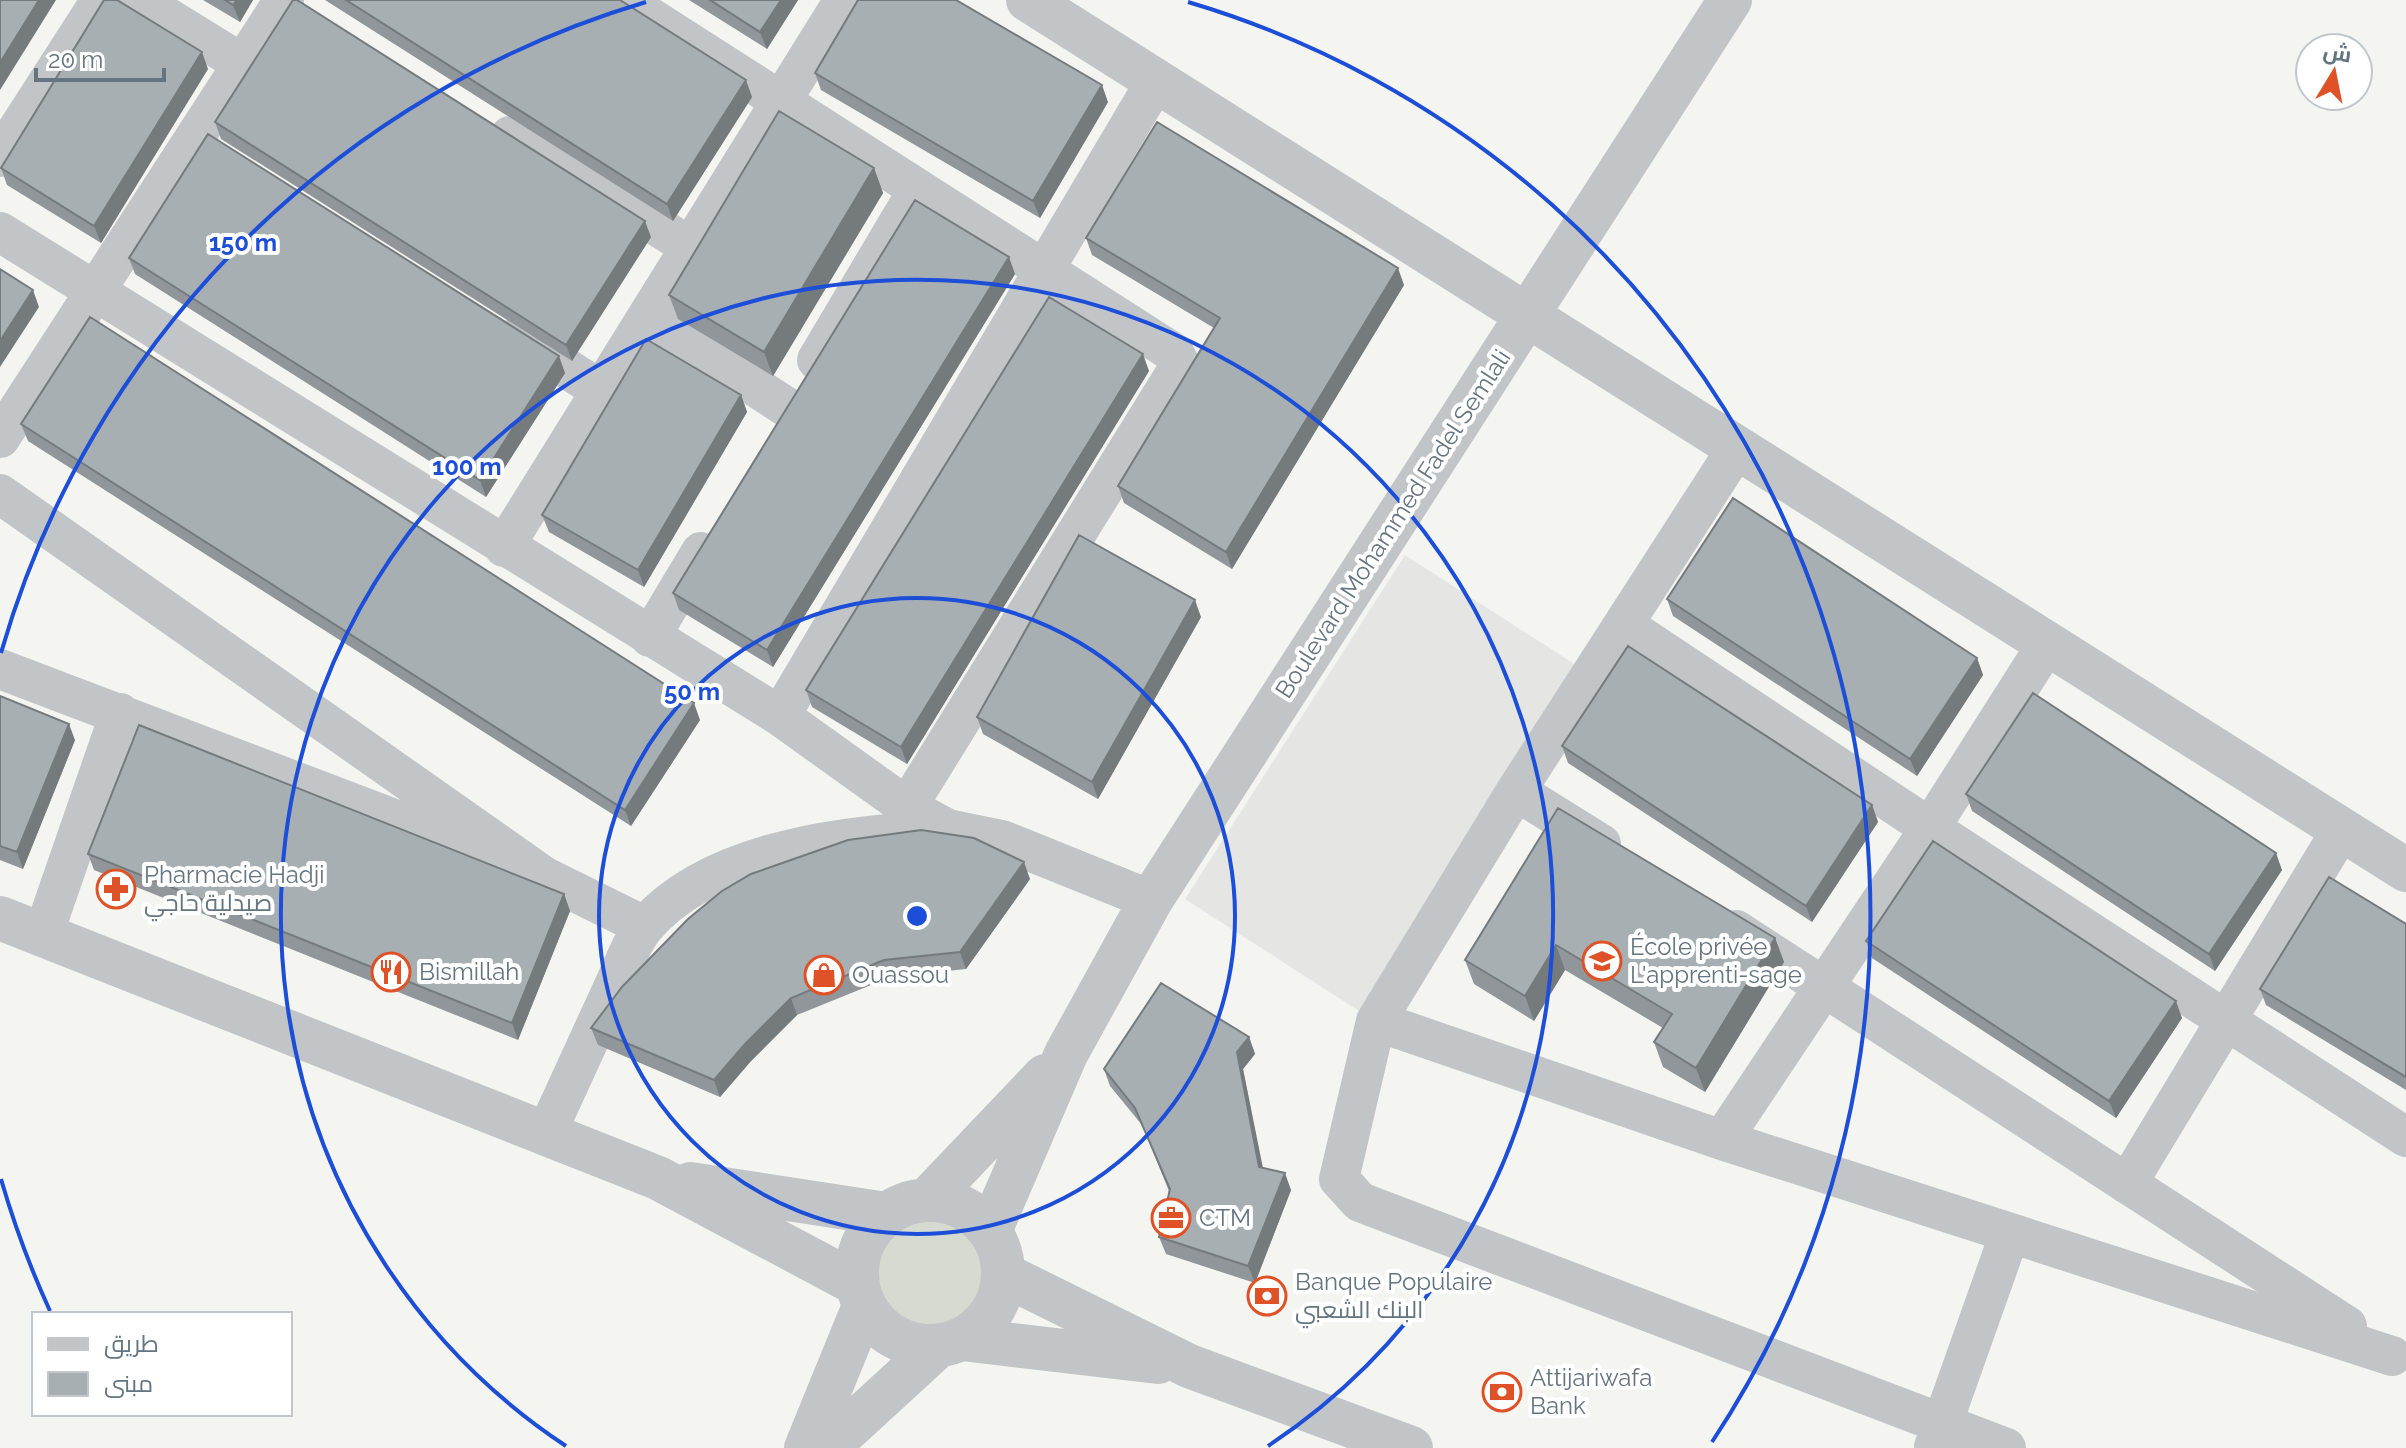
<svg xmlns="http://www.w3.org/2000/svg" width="2406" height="1448" viewBox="0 0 2406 1448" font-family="Raleway,Cairo,sans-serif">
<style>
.built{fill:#e5e6e4}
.park{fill:#d5dbd1}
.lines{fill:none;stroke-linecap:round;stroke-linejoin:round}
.minor{stroke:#c2c5c8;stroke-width:40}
.tertiary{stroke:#c2c5c8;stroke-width:44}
.wall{fill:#90969a}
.shaded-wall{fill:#757a7d}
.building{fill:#a7afb3;stroke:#757a7d;stroke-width:2}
.ring{fill:none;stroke:#1d4ed8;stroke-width:4}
.labels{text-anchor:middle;stroke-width:8;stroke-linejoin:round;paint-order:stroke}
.street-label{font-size:24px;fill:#647481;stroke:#fff}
.poi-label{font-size:24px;fill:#647481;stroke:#fff;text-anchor:start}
.centre{fill:#1d4ed8;stroke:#fff;stroke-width:4}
.ring-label{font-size:24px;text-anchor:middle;font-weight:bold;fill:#1d4ed8;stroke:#fff;stroke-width:8;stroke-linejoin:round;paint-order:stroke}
</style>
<rect width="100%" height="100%" fill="#f4f4f0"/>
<!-- built -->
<path class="built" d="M1405,555L1579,667L1359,1011L1185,899Z"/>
<!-- park -->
<path class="park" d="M872 1272a55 55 0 1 1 110 0a55 55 0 1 1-110 0Z"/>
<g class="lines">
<!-- minor -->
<path class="minor" d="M139,0L243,64
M623,0L1174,353L1179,362L1175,374L907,807
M510,136L691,247
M0,157L101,0
M0,232L780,716L907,807L948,829L1002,840L1151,900
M648,317L788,408
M517,337L602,391
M817,360L918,190
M0,438L284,0
M1737,448L1516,791L1376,1021L1339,1179L1360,1202L2006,1448
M0,494L545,877L644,926
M504,547L844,0
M1624,625L1930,828L2406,1137
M650,637L701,552
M0,669L486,854
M780,716L1156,81
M1516,791L1601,844
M1736,930L2347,1326
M43,935L120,713
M1376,1021L1722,1140L2392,1356
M546,1134C568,1086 590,1038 612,990C622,970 631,941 646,925C715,847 850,836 948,829
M1722,1140L1930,828L2047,644
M2127,1184L2342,829
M1934,1447L2010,1233"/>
<!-- tertiary -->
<path class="tertiary" d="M1028,0L2406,870
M0,918L658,1178L857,1284
M690,1184L886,1214
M857 1273a73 73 0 1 1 146 0a73 73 0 1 1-146 0Z
M927,1200L1045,1076
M990,1231L1066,1054L1151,900L1730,0
M1003,1274L1189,1366L1411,1448
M962,1339L1158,1362
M806,1448L864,1306
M827,1448L938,1346"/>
</g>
<!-- wall -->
<path class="wall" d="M203,0H253L240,22Z
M325,0H620L752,97L673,221Z
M689,0H798L767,49Z
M208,69L101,243L7,185L1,168Z
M815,73L1108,102L1040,218L821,90Z
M215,122L651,237L572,361L221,139Z
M874,168L883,193L773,376L678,319L669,295Z
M1086,238L1404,285L1232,569L1124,503L1118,486L1214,328L1092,255Z
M129,258L565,373L486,497L135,274Z
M1015,274L773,667L679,610L673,593Z
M1149,371L907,764L812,707L806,690Z
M741,395L747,412L644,587L549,532L542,515Z
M21,424L700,720L631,826L28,441Z
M1667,599L1977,658L1983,675L1917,776L1673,616Z
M1201,617L1098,799L983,734L977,717Z
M0,696L75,740L23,869L0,860Z
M1562,746L1872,805L1878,822L1812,922L1568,763Z
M1966,794L2282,870L2215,971L1972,811Z
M1558,808L1775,938L1784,962L1705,1092L1663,1067L1654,1042L1663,1028L1565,970L1534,1021L1474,984L1465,960Z
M88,854L564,894L570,911L518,1040L94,870Z
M1030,879L966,969L891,977L797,1015L751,1061L720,1097L598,1045L591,1028Z
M2406,924V1090L2266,1005L2260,989Z
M1866,941L2182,1018L2116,1118L1872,958Z
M1249,1037L1255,1054L1243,1069L1262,1167L1291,1190L1255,1283L1166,1254L1159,1237L1169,1191L1142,1125L1110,1086L1104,1069Z"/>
<!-- shaded-wall -->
<path class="shaded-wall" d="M39,0H56L0,90V63Z
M237,0H253L240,22L233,5Z
M781,0H798L767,49L760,32Z
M202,52L208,69L101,243L94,226Z
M746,80L752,97L673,221L667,204Z
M1102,85L1108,102L1040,218L1033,201Z
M874,168L883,193L773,376L764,352Z
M645,221L651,237L572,361L566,345Z
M1009,257L1015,274L773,667L767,650Z
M1398,268L1404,285L1232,569L1226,552Z
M33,290L39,307L0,367V341Z
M1143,354L1149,371L907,764L901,747Z
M559,356L565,373L486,497L480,480Z
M741,395L747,412L644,587L638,570Z
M1195,600L1201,617L1098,799L1092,782Z
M1977,658L1983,675L1917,776L1910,759Z
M694,703L700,720L631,826L625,810Z
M69,724L75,740L23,869L17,852Z
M1872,805L1878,822L1812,922L1806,906Z
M2276,853L2282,870L2215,971L2209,954Z
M1024,862L1030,879L966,969L960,952Z
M564,894L570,911L518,1040L512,1023Z
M1775,938L1784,962L1705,1092L1696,1068Z
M1556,945L1565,970L1534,1021L1525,996Z
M791,998L797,1015L751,1061L720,1097L714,1080L745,1044Z
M2176,1001L2182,1018L2116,1118L2109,1101Z
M1249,1037L1255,1054L1243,1069L1266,1183L1259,1167L1237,1052Z
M1285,1173L1291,1190L1255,1283L1248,1266Z"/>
<!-- building -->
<path class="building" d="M0,0H39L0,63Z
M104,0H117L202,52L94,226L1,168Z
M225,0H237L233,5Z
M293,0H297L645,221L566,345L215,122Z
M346,0H620L746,80L667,204Z
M710,0H781L760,32Z
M858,0H956L1102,85L1033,201L815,73Z
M779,111L874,168L764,352L669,295Z
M1157,122L1398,268L1226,552L1118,486L1220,318L1086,238Z
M208,134L559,356L480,480L129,258Z
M915,200L1009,257L767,650L673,593Z
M0,269L33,290L0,341Z
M1049,297L1143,354L901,747L806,690Z
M90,317L694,703L625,810L21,424Z
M646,339L741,395L638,570L542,515Z
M1733,498L1977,658L1910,759L1667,599Z
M1079,535L1195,600L1092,782L977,717Z
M1628,646L1872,805L1806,906L1562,746Z
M2033,693L2276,853L2209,954L1966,794Z
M0,696L69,724L17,852L0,846Z
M139,725L564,894L512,1023L88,854Z
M1558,808L1775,938L1696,1068L1654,1042L1672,1014L1556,945L1525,996L1465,960Z
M921,830L974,838L1024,862L960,952L884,960L791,998L745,1044L714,1080L591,1028L622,987L688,919L722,891L751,874L848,840Z
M1933,841L2176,1001L2109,1101L1866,941Z
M2329,877L2406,924V1077L2260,989Z
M1161,983L1249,1037L1237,1052L1259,1167L1285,1173L1248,1266L1159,1237L1170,1189L1135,1108L1104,1069Z"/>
<!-- distance rings -->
<g class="ring">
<circle cx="917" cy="916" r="318"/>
<path d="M566 1446A636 636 0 1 1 1268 1446"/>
<path d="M50 1311A953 953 0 0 1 1 1179M1 653A953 953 0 0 1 646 2M1188 2A953 953 0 0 1 1712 1442"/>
</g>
<!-- icons -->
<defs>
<symbol id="pharmacy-ring" viewBox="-11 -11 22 22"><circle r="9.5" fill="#fff" stroke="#df5126" stroke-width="1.5"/><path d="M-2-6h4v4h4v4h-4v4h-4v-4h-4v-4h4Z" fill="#df5126"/></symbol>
<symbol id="school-ring" viewBox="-11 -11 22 22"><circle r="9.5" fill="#fff" stroke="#df5126" stroke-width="1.5"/><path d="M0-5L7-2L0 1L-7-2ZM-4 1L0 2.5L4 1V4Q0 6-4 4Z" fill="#df5126"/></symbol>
<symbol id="restaurant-ring" viewBox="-11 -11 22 22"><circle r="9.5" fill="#fff" stroke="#df5126" stroke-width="1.5"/><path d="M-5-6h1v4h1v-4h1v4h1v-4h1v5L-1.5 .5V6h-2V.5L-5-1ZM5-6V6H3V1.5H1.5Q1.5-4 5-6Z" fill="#df5126"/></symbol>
<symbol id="shop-ring" viewBox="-11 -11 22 22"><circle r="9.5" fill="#fff" stroke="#df5126" stroke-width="1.5"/><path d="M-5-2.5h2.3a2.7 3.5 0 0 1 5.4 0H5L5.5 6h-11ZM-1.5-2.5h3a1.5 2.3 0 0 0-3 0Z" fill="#df5126"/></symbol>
<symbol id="office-ring" viewBox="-11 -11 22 22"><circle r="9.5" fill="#fff" stroke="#df5126" stroke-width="1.5"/><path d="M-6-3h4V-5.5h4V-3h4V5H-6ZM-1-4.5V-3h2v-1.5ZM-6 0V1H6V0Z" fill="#df5126"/></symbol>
<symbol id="bank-ring" viewBox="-11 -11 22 22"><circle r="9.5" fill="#fff" stroke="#df5126" stroke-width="1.5"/><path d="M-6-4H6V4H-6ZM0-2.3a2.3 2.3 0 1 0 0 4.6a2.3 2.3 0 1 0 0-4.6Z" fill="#df5126"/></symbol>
</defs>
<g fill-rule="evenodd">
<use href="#pharmacy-ring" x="94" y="867" width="44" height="44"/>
<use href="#school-ring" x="1580" y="939" width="44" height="44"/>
<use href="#restaurant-ring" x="369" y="950" width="44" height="44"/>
<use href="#shop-ring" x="802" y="953" width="44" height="44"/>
<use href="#office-ring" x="1149" y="1196" width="44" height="44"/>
<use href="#bank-ring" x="1245" y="1274" width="44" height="44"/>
<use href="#bank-ring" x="1480" y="1370" width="44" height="44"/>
</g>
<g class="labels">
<!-- street labels -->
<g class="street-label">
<text transform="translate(1393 524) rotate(-57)" y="8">Boulevard Mohammed Fadel Semlali</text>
</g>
<!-- poi labels -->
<g class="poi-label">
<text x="144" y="883">Pharmacie Hadji<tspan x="144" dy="28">صيدلية حاجي</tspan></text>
<text x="1630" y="955">École privée<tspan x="1630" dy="28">L'apprenti-sage</tspan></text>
<text x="419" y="980">Bismillah</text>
<text x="852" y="983">Ouassou</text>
<text x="1199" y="1226">CTM</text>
<text x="1295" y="1290">Banque Populaire<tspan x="1295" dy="28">البنك الشعبي</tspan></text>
<text x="1530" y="1386">Attijariwafa<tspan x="1530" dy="28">Bank</tspan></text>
</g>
</g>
<circle cx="917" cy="916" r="12" class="centre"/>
<g class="ring-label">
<text x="243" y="251">150 m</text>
<text x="467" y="475">100 m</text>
<text x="692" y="700">50 m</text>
</g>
<!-- legend -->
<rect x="32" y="1312" width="260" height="104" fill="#ffffff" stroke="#c1c7cd" stroke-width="2"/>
<rect x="48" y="1338" width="40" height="12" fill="#c2c5c8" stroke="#c1c7cd" stroke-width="2"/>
<text x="104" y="1352" font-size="24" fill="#647481">طريق</text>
<rect x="48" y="1372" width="40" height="24" fill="#a7afb3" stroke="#c1c7cd" stroke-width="2"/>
<text x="104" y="1392" font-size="24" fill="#647481">مبنى</text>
<!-- north arrow -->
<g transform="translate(2334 72) rotate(10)"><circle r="38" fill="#ffffff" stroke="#c1c7cd" stroke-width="2"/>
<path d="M0-6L14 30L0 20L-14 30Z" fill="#df5126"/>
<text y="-12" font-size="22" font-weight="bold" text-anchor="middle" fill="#647481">ش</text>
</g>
<!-- scale -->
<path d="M36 68v12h128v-12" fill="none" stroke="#647481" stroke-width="4"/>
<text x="48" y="68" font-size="24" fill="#647481" stroke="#ffffff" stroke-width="6" paint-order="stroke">20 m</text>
</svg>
